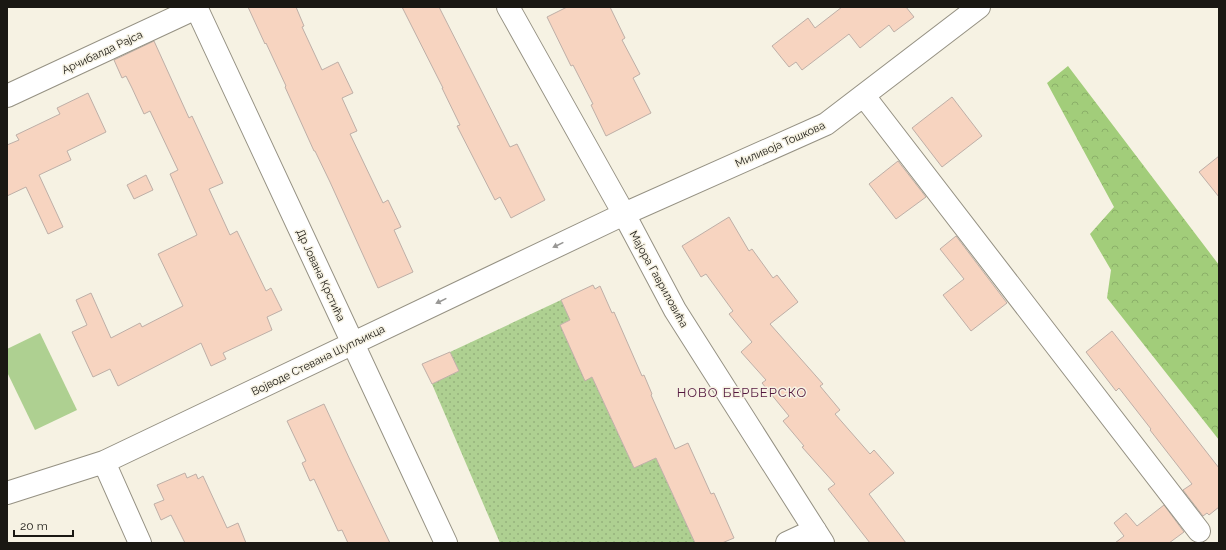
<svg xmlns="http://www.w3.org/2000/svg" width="1226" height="550" viewBox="0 0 1226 550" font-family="Raleway,sans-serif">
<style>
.grass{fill:url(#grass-dots)}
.forest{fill:url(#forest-crowns)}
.pitch{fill:#aed091}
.building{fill:#f7d4c0;stroke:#beafa7}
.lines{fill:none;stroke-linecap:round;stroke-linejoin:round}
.minor-casing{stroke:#959183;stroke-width:24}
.minor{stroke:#fff;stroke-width:22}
.oneway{fill:#989795}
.labels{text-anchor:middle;stroke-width:3;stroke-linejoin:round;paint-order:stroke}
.street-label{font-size:11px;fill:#1a1813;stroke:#f6f2e3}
.quarter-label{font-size:13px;letter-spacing:1px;fill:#53173e;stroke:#f6f2e3}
</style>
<defs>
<pattern id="grass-dots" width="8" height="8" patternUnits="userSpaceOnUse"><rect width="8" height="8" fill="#aed091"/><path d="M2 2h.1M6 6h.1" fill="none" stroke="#95b27c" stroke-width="1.8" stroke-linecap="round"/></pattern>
<pattern id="forest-crowns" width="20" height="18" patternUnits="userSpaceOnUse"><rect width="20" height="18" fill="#a2cd7a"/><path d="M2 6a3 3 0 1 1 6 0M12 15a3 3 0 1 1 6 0" fill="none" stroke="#8baf69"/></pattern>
</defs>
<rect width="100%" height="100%" fill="#f6f2e3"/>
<!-- grass -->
<path class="grass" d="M561,300L570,320L560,325L585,380L592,377L634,468L656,458L695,543H500L432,384L459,371L450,352Z"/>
<!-- forest -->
<path class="forest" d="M1068,66L1219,265V440L1107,298L1111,270L1090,234L1114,207L1047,83Z"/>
<!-- pitch -->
<path class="pitch" d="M40,333L77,410L35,430L7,372V349Z"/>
<!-- building -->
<path class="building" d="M248,7H296L304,26L302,27L322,70L338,62L353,93L342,98L357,131L350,134L383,203L388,200L401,227L394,230L413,272L378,288L330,182L315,151H314L285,87L286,86L266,43L265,44Z
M402,7H439L510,147L517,144L545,200L511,218L500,197L495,200L457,126L460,125L442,88H443Z
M567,7H610L625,38L622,40L640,74L633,78L651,113L606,136L591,105L593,104L573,65L571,66L547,17Z
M842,7H906L914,17L894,32L889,25L860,48L849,34L802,70L796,62L789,67L772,46L808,18L815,28Z
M154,41L189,118L192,116L223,183L209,189L230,235L237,231L266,291L271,288L282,310L267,317L272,330L223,353L226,359L211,366L201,343L118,386L110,369L93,377L72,332L87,325L76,300L91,293L111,338L140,323L142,327L183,306L158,254L197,235L170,174L178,170L150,111L144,114L132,88L126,76L122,78L114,60Z
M88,93L106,132L67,151L71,160L39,175L63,227L48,234L26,187L7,196V145L19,140L16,135L60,114L57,108Z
M952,97L982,136L942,167L912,128Z
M1219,156V197L1199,172Z
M898,161L926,197L896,219L869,184Z
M146,175L153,190L134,199L127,185Z
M729,217L749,251L752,249L773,278L777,275L798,302L770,324L823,384L820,386L840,410L835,414L870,454L874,450L894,473L869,494L906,543H870L828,489L835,484L802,447L804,446L783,421L789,416L762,383L766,380L741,352L752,342L729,314L733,311L706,274L701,277L682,246Z
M956,236L1007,303L971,331L943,295L964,279L940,249Z
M593,285L595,289L600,286L612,313L614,312L642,376L644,375L652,394L651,395L675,449L688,443L711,494L714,493L734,538L722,543H695L656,458L634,468L592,377L585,381L560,325L570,320L561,300Z
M1112,331L1219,468V507L1209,515L1207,513L1203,516L1183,490L1192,484L1150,430L1151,429L1119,388L1116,391L1086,352Z
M450,352L459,371L432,384L422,364Z
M324,404L351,462L390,543H348L342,530L338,531L314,479L310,481L302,463L306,461L287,421Z
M185,473L187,478L196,474L198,479L203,476L227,528L238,523L246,543H185L171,515L161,520L154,504L164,500L157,485Z
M1164,505L1184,532L1169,543H1115L1124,536L1114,523L1126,513L1137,526Z"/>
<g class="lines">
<defs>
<path id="minor" d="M196,7L446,543
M508,7L624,214L675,310L823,543
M7,96L196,8
M864,96L1199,531
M104,462L140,543
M7,493L104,462L624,214L826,124L979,7
M787,543L815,530"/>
</defs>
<!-- minor casing -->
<use href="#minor" class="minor-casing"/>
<!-- minor -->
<use href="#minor" class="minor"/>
</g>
<!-- one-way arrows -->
<defs><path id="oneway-solid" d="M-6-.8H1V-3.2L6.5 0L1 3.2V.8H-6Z"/></defs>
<g class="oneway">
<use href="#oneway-solid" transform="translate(558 245) rotate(154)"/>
<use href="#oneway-solid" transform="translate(441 301) rotate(154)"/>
</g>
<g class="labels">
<!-- street labels -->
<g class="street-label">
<text transform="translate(102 52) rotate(-25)" y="4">Арчибалда Рајса</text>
<text transform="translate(780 144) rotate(-24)" y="4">Миливоја Тошкова</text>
<text transform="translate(321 275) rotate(65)" y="4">Др Јована Крстића</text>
<text transform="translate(659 279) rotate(61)" y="4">Мајора Гавриловића</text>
<text transform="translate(318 360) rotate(-26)" y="4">Војводе Стевана Шупљикца</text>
</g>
<!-- quarter labels -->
<g class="quarter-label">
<text x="742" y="397">НОВО БЕРБЕРСКО</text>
</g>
</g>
<!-- border -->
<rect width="1226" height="550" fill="none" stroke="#1a1813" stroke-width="16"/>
<!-- scale -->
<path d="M14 530v6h59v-6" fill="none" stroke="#1a1813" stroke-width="2"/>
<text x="20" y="530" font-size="12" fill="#1a1813" stroke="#f6f2e3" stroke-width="3" paint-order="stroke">20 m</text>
</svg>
